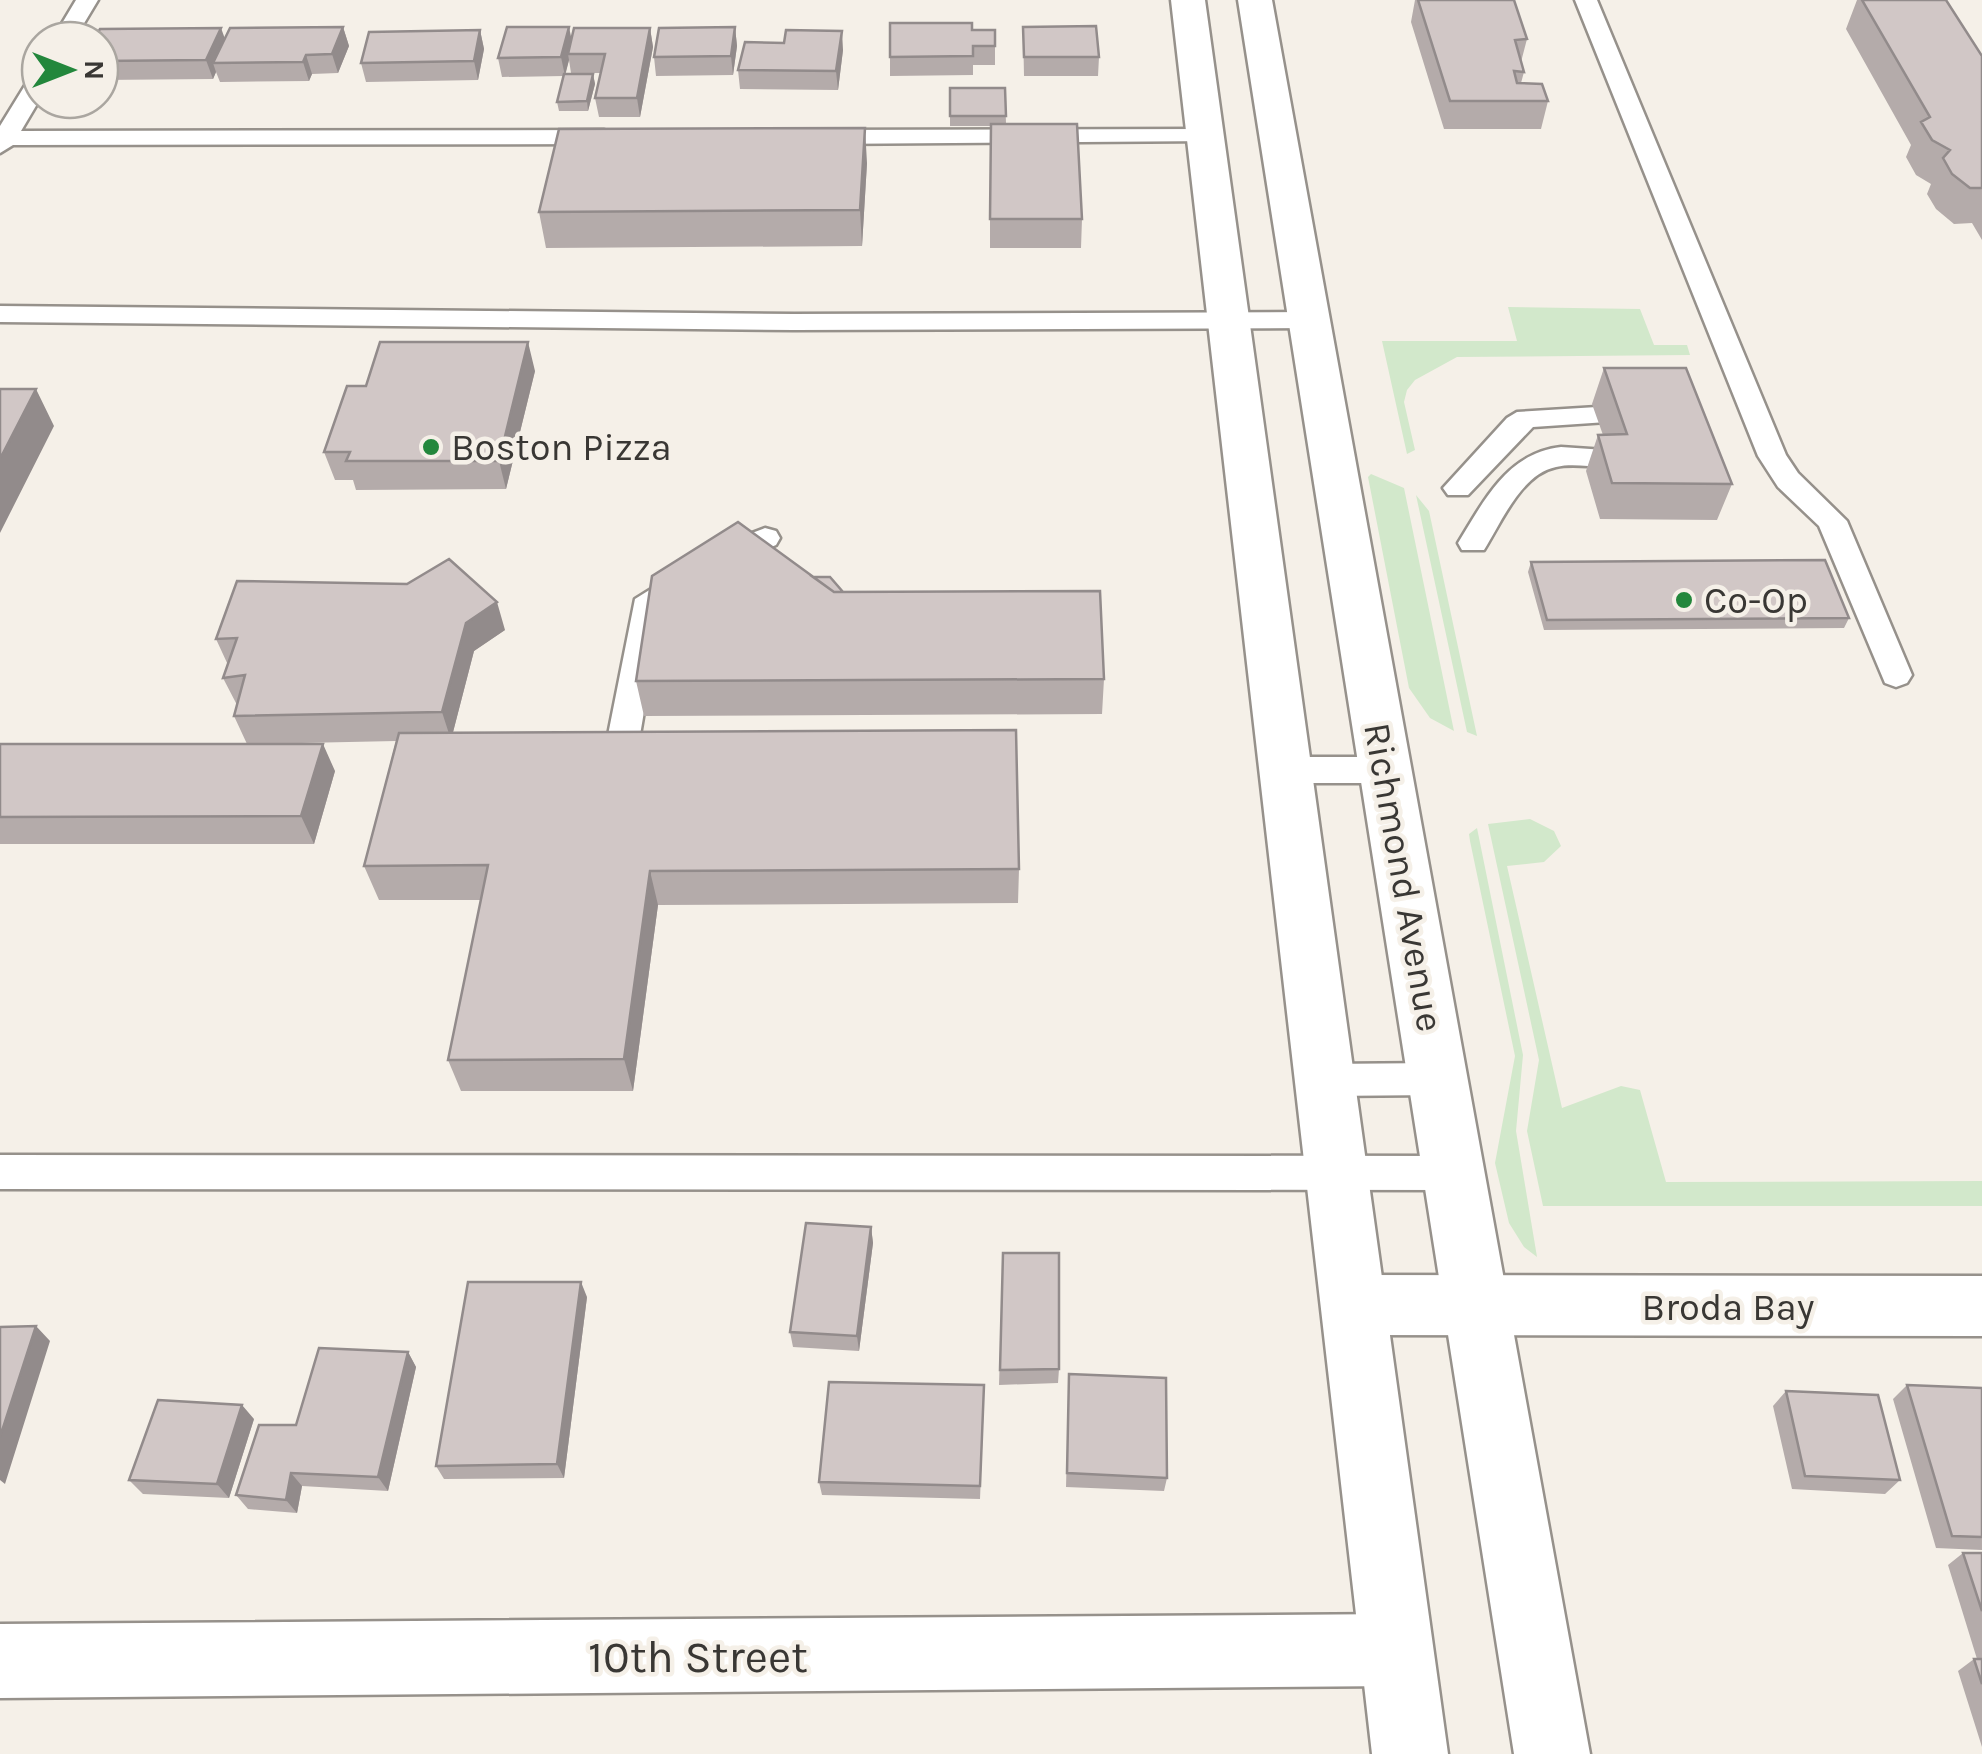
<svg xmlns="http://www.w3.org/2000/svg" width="1982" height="1754" viewBox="0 0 1982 1754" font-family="Karla,sans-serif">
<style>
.green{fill:#d2e8cb}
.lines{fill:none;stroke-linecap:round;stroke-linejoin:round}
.lane-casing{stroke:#96918b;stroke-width:5}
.street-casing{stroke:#96918b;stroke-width:5}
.secondary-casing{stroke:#96918b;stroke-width:5}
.lane{fill:#fff;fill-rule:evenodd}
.street{fill:#fff;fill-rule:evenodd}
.secondary{fill:#fff;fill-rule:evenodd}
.wall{fill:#b4abaa}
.shaded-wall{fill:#928b8b}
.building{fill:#d1c7c6;stroke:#928b8b;stroke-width:2.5}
.poi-dot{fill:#23873c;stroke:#f5f0e8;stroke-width:4}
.labels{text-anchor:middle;stroke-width:9;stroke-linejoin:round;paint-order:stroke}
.poi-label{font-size:38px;fill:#393734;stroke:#f5f0e8;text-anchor:start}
.street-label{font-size:38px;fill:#393734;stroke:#f5f0e8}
.near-street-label{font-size:45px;fill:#393734;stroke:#f5f0e8}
</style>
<rect width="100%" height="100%" fill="#f5f0e8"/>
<!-- green -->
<path class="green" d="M1508,307L1640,309L1654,345H1687L1690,355L1457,357L1415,380L1407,390L1404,402L1415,450L1407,454L1382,341H1517Z
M1371,474L1404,488L1454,731L1430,718L1409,688L1368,477Z
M1416,495L1429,511L1477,736L1467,732Z
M1530,819L1554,831L1561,846L1544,862L1507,866L1562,1108L1621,1086L1640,1090L1666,1182L1982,1181V1206H1543L1527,1131L1539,1060L1488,824Z
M1477,828L1523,1055L1516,1131L1537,1257L1524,1247L1509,1223L1495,1163L1515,1056L1470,841L1469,834Z"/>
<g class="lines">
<defs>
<path id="lane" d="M76,0H98L74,40H52Z
M1575,0H1597L1786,455L1798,473L1847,521L1912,675L1907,683L1896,687L1885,683L1819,526L1778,487L1758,456Z
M40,72V99L21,131L604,130L616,137L604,144L13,145L0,153V126L32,74Z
M1205,129L1214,131L1217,136L1214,141L821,144L809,137L821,130Z
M0,306L794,314L1311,312L1324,320L1311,328L794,330L0,322Z
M1597,407L1607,410L1611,416L1607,422L1533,427L1468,495H1448L1443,488L1507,418L1517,412Z
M1561,447L1620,451L1624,458L1620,465C1599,470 1577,462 1556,467C1521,474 1501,523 1484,550H1462L1458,543C1484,501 1507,453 1561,447Z
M765,528L776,531L780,538L776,545L745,558L661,612L640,735L636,744L624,747L612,744L608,735L635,599L723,544Z
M1286,757H1386L1398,761L1403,770L1398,779L1386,783H1286L1274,779L1269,770L1274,761Z
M1438,1063L1451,1068L1457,1079L1451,1090L1438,1095L1325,1096L1312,1091L1306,1080L1312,1069L1325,1064Z
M0,1155L1453,1156L1467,1161L1473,1173L1467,1185L1453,1190L0,1189Z"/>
<path id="street" d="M1356,1275L1982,1276V1336L1356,1335L1333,1326L1324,1305L1333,1284Z
M1397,1614L1423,1624L1433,1650L1423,1676L1397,1686L0,1698V1624Z"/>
<path id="secondary" d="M1171,0H1205L1448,1754H1372Z
M1238,0H1272L1590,1754H1514Z"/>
</defs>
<!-- lane casing -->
<use href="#lane" class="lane-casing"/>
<!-- street casing -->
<use href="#street" class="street-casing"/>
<!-- secondary casing -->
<use href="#secondary" class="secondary-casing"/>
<!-- lane -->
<use href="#lane" class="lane"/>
<!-- street -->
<use href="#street" class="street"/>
<!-- secondary -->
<use href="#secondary" class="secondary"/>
</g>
<!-- wall -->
<path class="wall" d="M1415,0H1514L1527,39L1521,62L1524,72L1521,83L1548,101L1541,129H1444L1411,22Z
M1857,0H1946L1982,56V240L1972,223L1954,224L1936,209L1927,194L1931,184L1916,175L1906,157L1911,145L1846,29Z
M343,27L349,46L338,73L312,74L309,81L220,82L216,72L213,79L100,80V40L225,38Z
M735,27L737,46L733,75L656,76L654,57Z
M1023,27L1099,57L1098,76H1024Z
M650,28L653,47L640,117H599L595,98L601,73H571L569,60L565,74H593L595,84L588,111H559L557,102L564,76L502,77L498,58L571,40Z
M480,30L484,49L478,80L366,82L361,63Z
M972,30H995V65H973V75L890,76V57Z
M843,50L838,90L740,89L738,70Z
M950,88H1005L1006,124L1082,219L1081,248H990V126H950Z
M867,163L862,246L546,248L539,212Z
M1604,368L1732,484L1717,520L1600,519L1586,471L1598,435H1603L1592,404Z
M535,371L506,489L356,490L353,480H335L324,452L366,386Z
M1531,562L1849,618L1844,628L1544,630L1528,572Z
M813,577L843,592L1104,679L1102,714L644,716L636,681Z
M237,581L505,630L474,651L453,732L1019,869L1018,903L658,905L633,1091H461L448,1060L481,900H379L364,866L396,741L253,744L335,771L314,844H0V744H247L234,716L237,705L223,678L228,665L216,639Z
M871,1227L873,1243L859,1351L793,1347L790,1332Z
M1003,1253L1059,1369L1058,1383L999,1385Z
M587,1297L564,1478L444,1479L436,1466Z
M408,1352L416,1367L388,1491L302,1486L297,1513L248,1509L236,1495L296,1425Z
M1069,1374L1167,1478L1164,1491L1066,1487Z
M1907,1385L1982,1388V1550L1936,1548L1893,1399Z
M1786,1391L1900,1480L1885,1494L1792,1489L1773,1406Z
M984,1400L980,1499L822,1495L819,1482Z
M254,1419L229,1498L143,1494L129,1480Z
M1963,1553H1982V1747L1958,1671L1974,1659H1977L1948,1565Z"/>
<!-- shaded-wall -->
<path class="shaded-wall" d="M343,27L349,46L338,73L332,54Z
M569,27L573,46L568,54L569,60L565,76L561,57Z
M735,27L737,46L733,75L731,56Z
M221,28L228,47L213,63L216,72L213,79L206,60Z
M650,28L653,47L640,117L637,98Z
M480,30L484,49L478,80L474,61Z
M842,31L843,50L838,90L836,71Z
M306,55L312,74L309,81L303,62Z
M593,74L595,84L588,111L587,101Z
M865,128L867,163L862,246L860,210Z
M528,342L535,371L506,489L499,461Z
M36,389L54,426L0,533V459Z
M497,602L505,630L474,651L451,740L442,712L466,623Z
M323,744L335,771L314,844L301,816Z
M650,871L658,905L633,1091L624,1059Z
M871,1227L873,1243L859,1351L857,1336Z
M581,1282L587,1297L564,1478L557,1464Z
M36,1326L50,1341L5,1484L0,1480V1437Z
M408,1352L416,1367L388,1491L378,1477Z
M242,1405L254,1419L229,1498L217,1484Z
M291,1473L302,1486L297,1513L286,1500Z"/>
<!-- building -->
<path class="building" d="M1418,0H1514L1527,39L1515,40L1524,72L1514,71L1517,83L1542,84L1548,101H1450Z
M1862,0H1946L1982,56V188H1970L1952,174L1943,158L1950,150L1932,140L1921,122L1930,117Z
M890,23H972V30H995V46H973V56L890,57Z
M1096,26L1099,57H1024L1023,27Z
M343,27L332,54L306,55L303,62L213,63L230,28Z
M507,27H569L561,57L498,58Z
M735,27L731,56L654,57L659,28Z
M221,28L206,60L100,61V40H93L100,29Z
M574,28H650L637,98H595L605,54H568Z
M480,30L474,61L361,63L369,32Z
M786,30L842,31L836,71L738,70L745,42L784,43Z
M564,74H593L587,101L557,102Z
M950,88H1005L1006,116H950Z
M991,124H1077L1082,219H990Z
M865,128L860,210L539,212L559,129Z
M380,342H528L499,461H346L350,452H324L347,386H366Z
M1604,368H1686L1732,484L1612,483L1598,435L1627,434Z
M0,389H36L0,459Z
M738,522L834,592L1100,591L1104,679L636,681L652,576Z
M449,559L497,602L466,623L442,712L234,716L245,675L223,678L237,638L216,639L237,581L407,584Z
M1825,560L1849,618L1547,620L1531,562Z
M813,577H830L843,592H834Z
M1016,730L1019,869L650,871L624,1059L448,1060L488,865L364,866L399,733Z
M0,744H323L301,816L0,817Z
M806,1223L871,1227L857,1336L790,1332Z
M1003,1253H1059V1369L1000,1370Z
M468,1282H581L557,1464L436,1466Z
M36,1326L0,1437V1327Z
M319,1348L408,1352L378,1477L291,1473L286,1500L236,1495L259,1425H296Z
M1069,1374L1166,1378L1167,1478L1067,1473Z
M829,1382L984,1385L980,1486L819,1482Z
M1907,1385L1982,1388V1537L1952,1536Z
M1786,1391L1878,1395L1900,1480L1805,1476Z
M158,1400L242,1405L217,1484L129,1480Z
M1963,1553H1982V1611Z
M1974,1659H1982V1684Z"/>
<!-- markers -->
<g class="poi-dot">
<circle cx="431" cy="447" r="10"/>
<circle cx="1684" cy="600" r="10"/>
</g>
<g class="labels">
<!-- poi labels -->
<g class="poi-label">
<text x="451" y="460">Boston Pizza</text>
<text x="1704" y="613">Co-Op</text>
</g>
<!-- street labels -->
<g class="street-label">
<text transform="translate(1404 877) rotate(80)" y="13">Richmond Avenue</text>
<text x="1728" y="1320">Broda Bay</text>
</g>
<!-- near-street labels -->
<g class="near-street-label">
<text x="698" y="1672">10th Street</text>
</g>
</g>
<!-- north arrow -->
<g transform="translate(70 70) rotate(90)"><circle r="48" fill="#f5f0e8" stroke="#aaa6a0" stroke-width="2.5"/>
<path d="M0-8L18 38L0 25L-18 38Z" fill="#23873c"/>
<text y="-15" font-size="28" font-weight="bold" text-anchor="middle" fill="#393734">N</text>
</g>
</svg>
